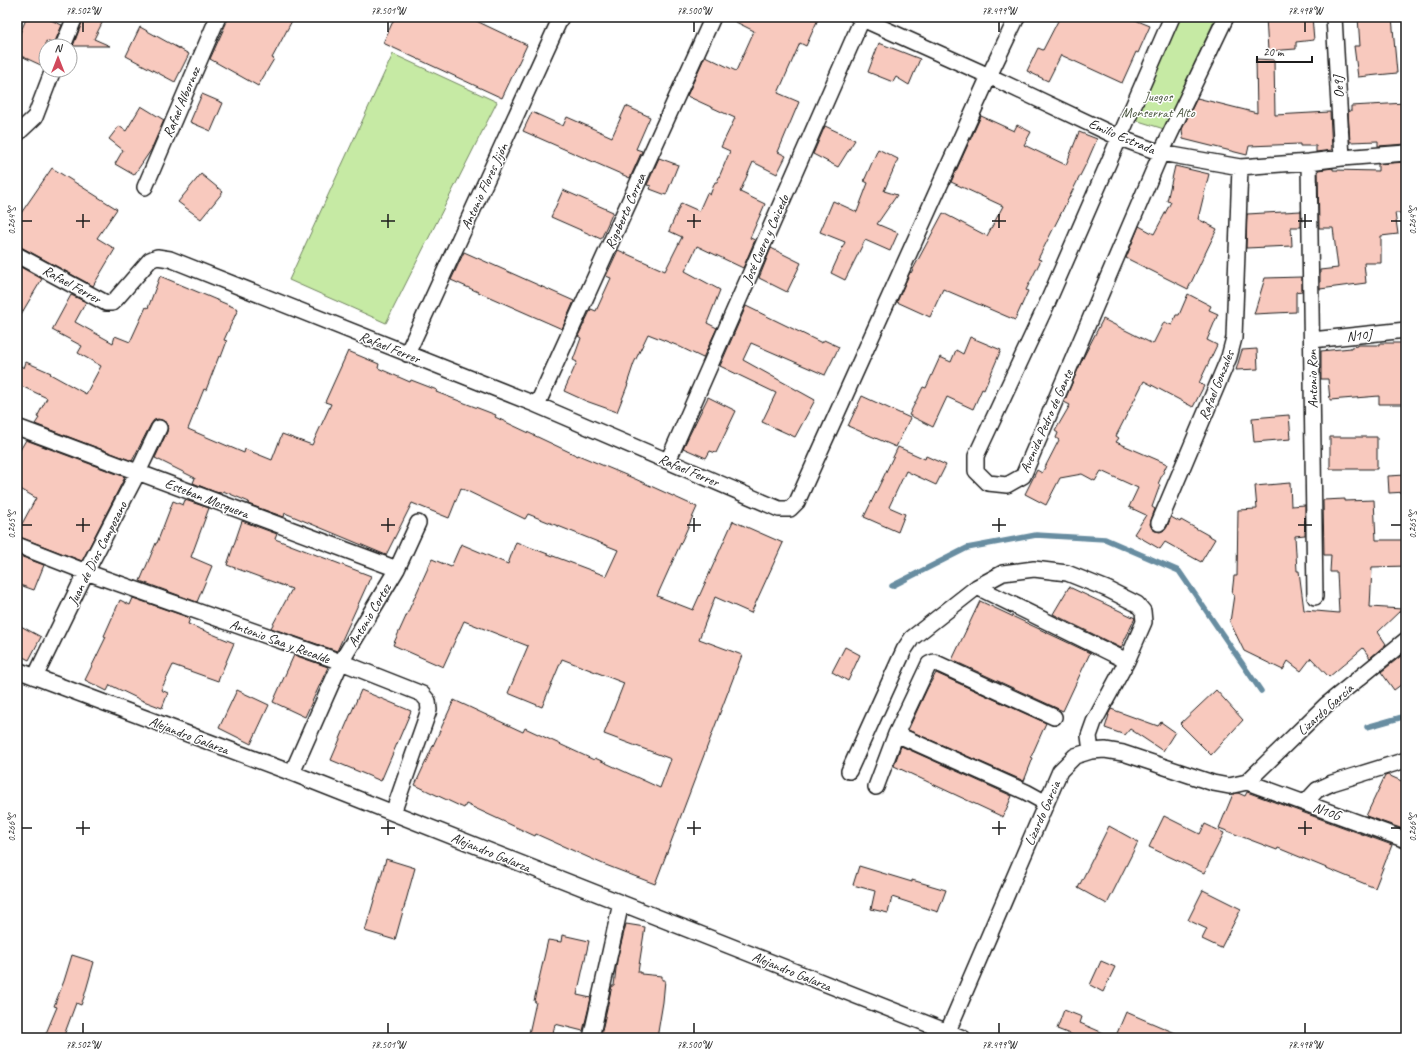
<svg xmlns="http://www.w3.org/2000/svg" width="1423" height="1055" viewBox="0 0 1423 1055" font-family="Caveat,sans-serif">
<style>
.green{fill:#c6eaa4;stroke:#718360}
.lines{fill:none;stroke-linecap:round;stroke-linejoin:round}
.stream{stroke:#678da1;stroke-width:5.5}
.building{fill:#f8c9be;stroke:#1c1c1c}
.street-casing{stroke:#1c1c1c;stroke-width:18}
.street{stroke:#fff;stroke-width:15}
.ticks{fill:none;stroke:#1c1c1c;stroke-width:1.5}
.labels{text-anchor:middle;stroke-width:3;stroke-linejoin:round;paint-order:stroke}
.street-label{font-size:14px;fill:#1c1c1c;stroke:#fff}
.park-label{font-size:14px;fill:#4f5a45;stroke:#fff}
.neatline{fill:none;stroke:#1c1c1c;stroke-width:1.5}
.ticks-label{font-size:10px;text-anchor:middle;fill:#1c1c1c}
</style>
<rect width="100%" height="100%" fill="#fff"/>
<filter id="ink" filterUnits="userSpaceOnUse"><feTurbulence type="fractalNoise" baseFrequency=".025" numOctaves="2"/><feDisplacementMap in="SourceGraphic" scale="8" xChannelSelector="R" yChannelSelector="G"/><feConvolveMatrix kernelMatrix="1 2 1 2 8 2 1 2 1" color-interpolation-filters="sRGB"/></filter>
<g filter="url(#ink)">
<!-- green -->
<path class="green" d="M1181,17H1216L1164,129L1132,119Z
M393,54L497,102L386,323L289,280Z"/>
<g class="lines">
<!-- stream -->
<path class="stream" d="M892,586L967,548L1036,535L1105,539L1179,571L1261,691
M1367,727L1406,716"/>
</g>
<!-- building -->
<path class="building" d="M27,17H44L62,25L54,44L46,41V65L45,67L17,54V40Z
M84,17H105L94,39L110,46H73Z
M229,17H294L272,58L274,59L258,86L210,59Z
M395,17H468L527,45L502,98L383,43Z
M726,17H819L806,46L800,43L778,93L799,102L778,152L786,156L777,174L753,162L740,192L765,204L750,238L755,240L743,268L697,246L685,271L720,290L707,323L717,328L703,358L676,345L648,334L634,363L627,384H628L617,412L586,401L564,391L577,362L573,360L581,338L578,336L591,309L596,311L611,278L606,276L618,250L665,271L682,237L669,231L681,203L699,211L707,193L710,195L715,182H717L730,151L721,147L735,118L687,96L705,56L736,71L754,31Z
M1060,17H1128L1150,26L1138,53L1136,52L1122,83L1061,55L1048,81L1027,71L1038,48L1043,50Z
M1266,17H1312L1314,40L1296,42V49L1268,51Z
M1358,17H1392L1397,73L1358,77L1354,46H1360Z
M140,27L189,54L175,82L126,56Z
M879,43L920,59L909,85L896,77L893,82L868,72Z
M1256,59L1274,60L1275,115L1330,112L1332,150L1316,152V146H1300V144L1249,146L1247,155L1183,139L1182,129L1197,98L1257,113Z
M202,94L223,103L211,131L190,122Z
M1406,103V144L1378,146V141L1350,142L1348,111H1351V106Z
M141,106L164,120L151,150L134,175L115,164L123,150L109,139L119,126L126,131Z
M626,106L650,117L636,149L642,151L630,178L523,131L532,112L563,126L567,117L612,137Z
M981,116L1014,131L1017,125L1031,132L1024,145L1066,165L1079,132L1097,139L1087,162L1038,259L1041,260L1026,290L1028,291L1015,320L943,289L930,317L897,302L910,272L911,273L943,213L987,236L1003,206L951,182Z
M825,126L855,140L838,167L813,154Z
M878,149L898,159L884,191L897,195L877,224L898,233L890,251L865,240L845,280L831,273L845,242L820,232L833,201L857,212L868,183L864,181Z
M659,158L678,165L666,195L650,189L651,186L647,185Z
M1406,162V213H1395L1398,234L1381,236V263H1364L1366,283L1320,289V270L1338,268L1333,228H1319L1318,170L1333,168V170L1378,171V164Z
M1175,166L1209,174L1198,219L1217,229L1188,289L1126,258L1139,226L1154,234L1171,202L1167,201Z
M52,168L117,209L97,238L115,249L93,286L21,247L17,246V219Z
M201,174L223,192L201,219L178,202Z
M563,190L613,212L601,239L551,217Z
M1301,211V227H1291L1292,246L1246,248L1247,214Z
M771,248L801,263L787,292L759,278Z
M464,252L574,301L562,329L451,280Z
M17,265L42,279L17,321Z
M160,276L238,309L224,340L227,341L221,357L219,356L206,390L204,389L188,429L244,453L245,449L272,460L282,434L312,445L331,404L325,402L348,351L379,364L378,368L410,382L411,380L437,390L436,392L496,415L495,417L578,456V455L633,478L697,507L657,596L693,610L733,521L783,543L751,613L715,597L699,639L742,655L655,884L603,864L536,834L535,836L466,804L464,808L415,785L454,700L523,732L525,728L594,760L595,758L660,788L671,759L604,734L624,683L562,659L542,707L508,693L528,646L464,621L443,667L393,645L432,559L451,567L461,544L508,564L516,542L606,576L618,550L528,514L525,519L461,488L449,518L412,503L386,555L285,513L284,517L248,504L249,502L223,491L222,493L215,492L193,483L195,478L155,458L167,432L168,427L167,423L162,420L158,419L154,420L151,424L132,461L35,424L39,418L37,417L47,398L17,384V364L24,368L26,362L51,373L50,374L86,394L101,366L78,353L82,346L52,330L71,295L86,302L75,322L113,343L115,336L130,342L146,307L148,308Z
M1302,277V291L1296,292V312L1254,314L1265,278Z
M1188,294L1211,306L1209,310L1218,314L1207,340L1217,345L1199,383L1204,386L1193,407L1144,381L1116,436L1119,438L1116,442L1167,464L1158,484L1160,485L1152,507L1155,509L1151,520L1150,524L1152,529L1155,531L1160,532L1165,530L1167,527L1171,517L1180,522L1181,520L1215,539L1201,562L1165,542L1160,549L1134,534L1146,515L1129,507L1138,488L1101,471L1095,481L1082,474L1060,478L1046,505L1025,494L1037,470L1042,473L1059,440L1056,438L1058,433L1055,431L1070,405L1064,402L1082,360L1103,319L1153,344L1164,322L1172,325L1176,315H1179Z
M746,306L822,343L824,340L839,347L825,375L751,343L743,360L815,400L795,437L762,422L776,393L720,366Z
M970,337L1001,350L984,390L982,389L973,409L947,397L933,427L909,415L923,387L926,388L940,357L951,362L956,350L963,354Z
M1380,343H1406V404H1379V396L1330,400L1328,379H1321V351L1351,348V347L1357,346V345H1380Z
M1257,349L1258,369L1236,370L1242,350Z
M862,396L910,418L896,447L848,426Z
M708,397L736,411L716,453L710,451L706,458L683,448Z
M1289,415L1291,439L1254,442L1252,418Z
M1330,437H1377V469H1330Z
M26,440L125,477L82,561L17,536V533L36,498L17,487V455Z
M898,447L925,459L926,456L946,465L936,485L906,471L889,507L905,514L898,532L864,517Z
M1406,475V492L1389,493L1388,476Z
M1290,483L1291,506L1305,505V535L1295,536L1297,571H1299L1304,610L1339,613L1337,572H1330L1331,555H1324L1323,500L1345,499V501L1374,500L1376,540H1406V566L1372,567L1370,607L1402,609L1378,632L1386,644L1370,658L1363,648L1329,677L1311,658L1301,671L1288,661L1283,670L1244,651L1230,622L1234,595L1232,594L1234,576H1237L1238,510L1257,509L1255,486Z
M185,500L209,508L191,557L212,566L197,602L140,581L156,543H157L173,501L183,505Z
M242,521L277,534L275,539L371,576L337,651L271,628L292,589L227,565Z
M17,555L44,565L34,590L17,584Z
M1069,587L1135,618L1121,648L1053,614Z
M133,598L190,618L188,624L234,643L218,681L173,665L161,690L168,693L162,708L141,700L110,685L107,691L85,680L106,637L104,636L120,600L130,605Z
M980,601L1090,653L1063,711L952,660Z
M17,624L41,637L29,660L17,654Z
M845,647L860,655L848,681L832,672Z
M1406,652V681L1394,690L1381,672Z
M294,655L328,667L305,717L273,702Z
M936,673L1046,723L1031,757L1033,758L1024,781L908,730L928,687Z
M237,690L269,705L251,744L219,728Z
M361,690L411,711L381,781L331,760Z
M1216,690L1243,720L1211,755L1180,724Z
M1111,709L1158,726L1161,722L1175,732L1163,751L1130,729L1125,735L1105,728L1109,715H1108Z
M901,746L1012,796L1003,817L894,766Z
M1388,775L1406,783V830L1366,816L1385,776Z
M1247,792L1392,845L1375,888L1278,848L1277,850L1219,828L1233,794L1238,793L1245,796Z
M1164,816L1200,834L1205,824L1224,833L1204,873L1149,847Z
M1109,826L1138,842L1107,904L1078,888Z
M386,859L415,868L395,940L365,931Z
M859,866L912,882V880L946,890L938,912L892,897L888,913L871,909L875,891L853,885Z
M1203,890L1241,909L1221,948L1202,939L1207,929L1188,920Z
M626,924L645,927L638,972H641V974L662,976V980H665L663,1002L657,1038H602V1035H601L612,986H614L617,960Z
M562,935L589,941L577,995L591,998L583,1031L555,1024L552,1038H528L536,1002L534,1001L548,940L561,942Z
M72,955L94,962L84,997L81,1005L76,1003L63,1038H44L57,1007L54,1006L64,981Z
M1101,961L1115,967L1103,992L1090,985Z
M1064,1010L1082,1017L1080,1023L1115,1038L1126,1012L1187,1038H1080L1057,1029Z"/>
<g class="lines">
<defs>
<path id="street" d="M858,17L989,76L1120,138L1161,153L1240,167L1309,162L1342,158L1406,153
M1172,17L1046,306L976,456V471L988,483L1007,485L1023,476L1161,153L1226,17
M1334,17L1342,158
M63,46L75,17
M17,134L35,117L53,70
M1309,162L1315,597
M145,187L218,17
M17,255L106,303H112L116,299L150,260L157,257L170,259L537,405L779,509H790L797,502L989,76L1017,17
M1312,340L1406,330
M407,354L561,17
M537,405L713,17
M17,427L397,569
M668,461L863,17
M1159,523L1229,357L1234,338L1240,167
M17,545L86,572L341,662L422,694L428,701L429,710L393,813
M977,587L1127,661
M17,670L292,773L963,1038
M35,677L86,572L138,472L159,428
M896,734L1026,792L1046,803
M849,771L904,650L912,638L977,587L1003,573L1034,569L1067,573L1107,589L1137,604L1143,611L1144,622L1127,661L1094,722L1089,736L1091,751
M292,773L341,662L397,569L418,523
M1247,782L1326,705L1406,640
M1247,782L1406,840
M876,787L896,734L929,664L934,662L1054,717
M1305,803L1317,790L1332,783L1406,760
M591,1038L621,903
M945,1038L1060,771L1075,756L1091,751L1105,750L1123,753L1213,783L1229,786L1247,782"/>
</defs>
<!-- street casing -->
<use href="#street" class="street-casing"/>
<!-- street -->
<use href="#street" class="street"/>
</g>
</g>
<!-- ticks -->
<path class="ticks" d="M83,22V32M388,22V32M694,22V32M999,22V32M1305,22V32M83,214V228M388,214V228M694,214V228M999,214V228M1305,214V228M22,221H32M76,221H90M381,221H395M687,221H701M992,221H1006M1298,221H1312M1391,221H1401M83,518V532M388,518V532M694,518V532M999,518V532M1305,518V532M22,525H32M76,525H90M381,525H395M687,525H701M992,525H1006M1298,525H1312M1391,525H1401M83,821V835M388,821V835M694,821V835M999,821V835M1305,821V835M22,828H32M76,828H90M381,828H395M687,828H701M992,828H1006M1298,828H1312M1391,828H1401M83,1023V1033M388,1023V1033M694,1023V1033M999,1023V1033M1305,1023V1033"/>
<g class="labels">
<!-- street labels -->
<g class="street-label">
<text transform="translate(1338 87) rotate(-93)" y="5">Oe9J</text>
<text transform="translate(181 102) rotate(-67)" y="5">Rafael Albornoz</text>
<text transform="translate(1122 136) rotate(23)" y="5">Emilio Estrada</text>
<text transform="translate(484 186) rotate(-65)" y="5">Antonio Flores Jijón</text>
<text transform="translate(625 211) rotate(-66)" y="5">Rigoberto Correa</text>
<text transform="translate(765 239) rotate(-66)" y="5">José Cuero y Caicedo</text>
<text transform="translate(72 284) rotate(29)" y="5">Rafael Ferrer</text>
<text transform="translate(1359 335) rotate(-6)" y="5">N10J</text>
<text transform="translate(390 347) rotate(22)" y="5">Rafael Ferrer</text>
<text transform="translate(1312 379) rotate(-91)" y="5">Antonio Ron</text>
<text transform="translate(1216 385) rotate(-68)" y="5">Rafael Gonzales</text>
<text transform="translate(1046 421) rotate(-66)" y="5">Avenida Pedro de Gante</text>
<text transform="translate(689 470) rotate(23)" y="5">Rafael Ferrer</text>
<text transform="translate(207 498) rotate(21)" y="5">Esteban Mosquera</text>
<text transform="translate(97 553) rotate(-63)" y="5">Juan de Dios Campozano</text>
<text transform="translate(369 615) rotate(-59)" y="5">Antonio Cortez</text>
<text transform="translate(280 641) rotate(20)" y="5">Antonio Saa y Recalde</text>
<text transform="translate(1325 709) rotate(-42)" y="5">Lizardo García</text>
<text transform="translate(189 735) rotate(21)" y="5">Alejandro Galarza</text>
<text transform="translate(1327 811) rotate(20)" y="5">N10G</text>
<text transform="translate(1042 813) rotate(-66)" y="5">Lizardo Garcia</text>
<text transform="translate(491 852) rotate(22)" y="5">Alejandro Galarza</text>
<text transform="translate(792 971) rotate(22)" y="5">Alejandro Galarza</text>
</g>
<!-- park labels -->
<g class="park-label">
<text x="1158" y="101">Juegos<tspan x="1158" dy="16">Monserrat Alto</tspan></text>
</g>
</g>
<!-- margin -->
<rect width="1423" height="1055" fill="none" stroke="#fff" stroke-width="44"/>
<!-- north arrow -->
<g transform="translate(58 58)"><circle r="19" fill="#ffffff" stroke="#a4a4a4"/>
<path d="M0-3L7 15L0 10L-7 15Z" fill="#d1495b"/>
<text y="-6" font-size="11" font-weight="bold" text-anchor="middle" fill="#1c1c1c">N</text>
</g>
<!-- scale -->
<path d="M1257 56v6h55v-6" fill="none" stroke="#1c1c1c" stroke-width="2"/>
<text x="1263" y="56" font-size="12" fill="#1c1c1c" stroke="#ffffff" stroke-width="3" paint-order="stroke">20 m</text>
<rect x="22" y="22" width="1379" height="1011" class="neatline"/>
<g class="ticks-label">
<text x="83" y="14">78.502°W</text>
<text x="388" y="14">78.501°W</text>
<text x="694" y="14">78.500°W</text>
<text x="999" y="14">78.499°W</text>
<text x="1305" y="14">78.498°W</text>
<text transform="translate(11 221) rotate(-90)" y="4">0.264°S</text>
<text transform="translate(1412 221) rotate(-90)" y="4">0.264°S</text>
<text transform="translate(11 525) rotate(-90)" y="4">0.265°S</text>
<text transform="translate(1412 525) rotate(-90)" y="4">0.265°S</text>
<text transform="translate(11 828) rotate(-90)" y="4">0.266°S</text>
<text transform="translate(1412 828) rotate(-90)" y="4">0.266°S</text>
<text x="83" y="1048">78.502°W</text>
<text x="388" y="1048">78.501°W</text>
<text x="694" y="1048">78.500°W</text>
<text x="999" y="1048">78.499°W</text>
<text x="1305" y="1048">78.498°W</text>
</g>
</svg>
